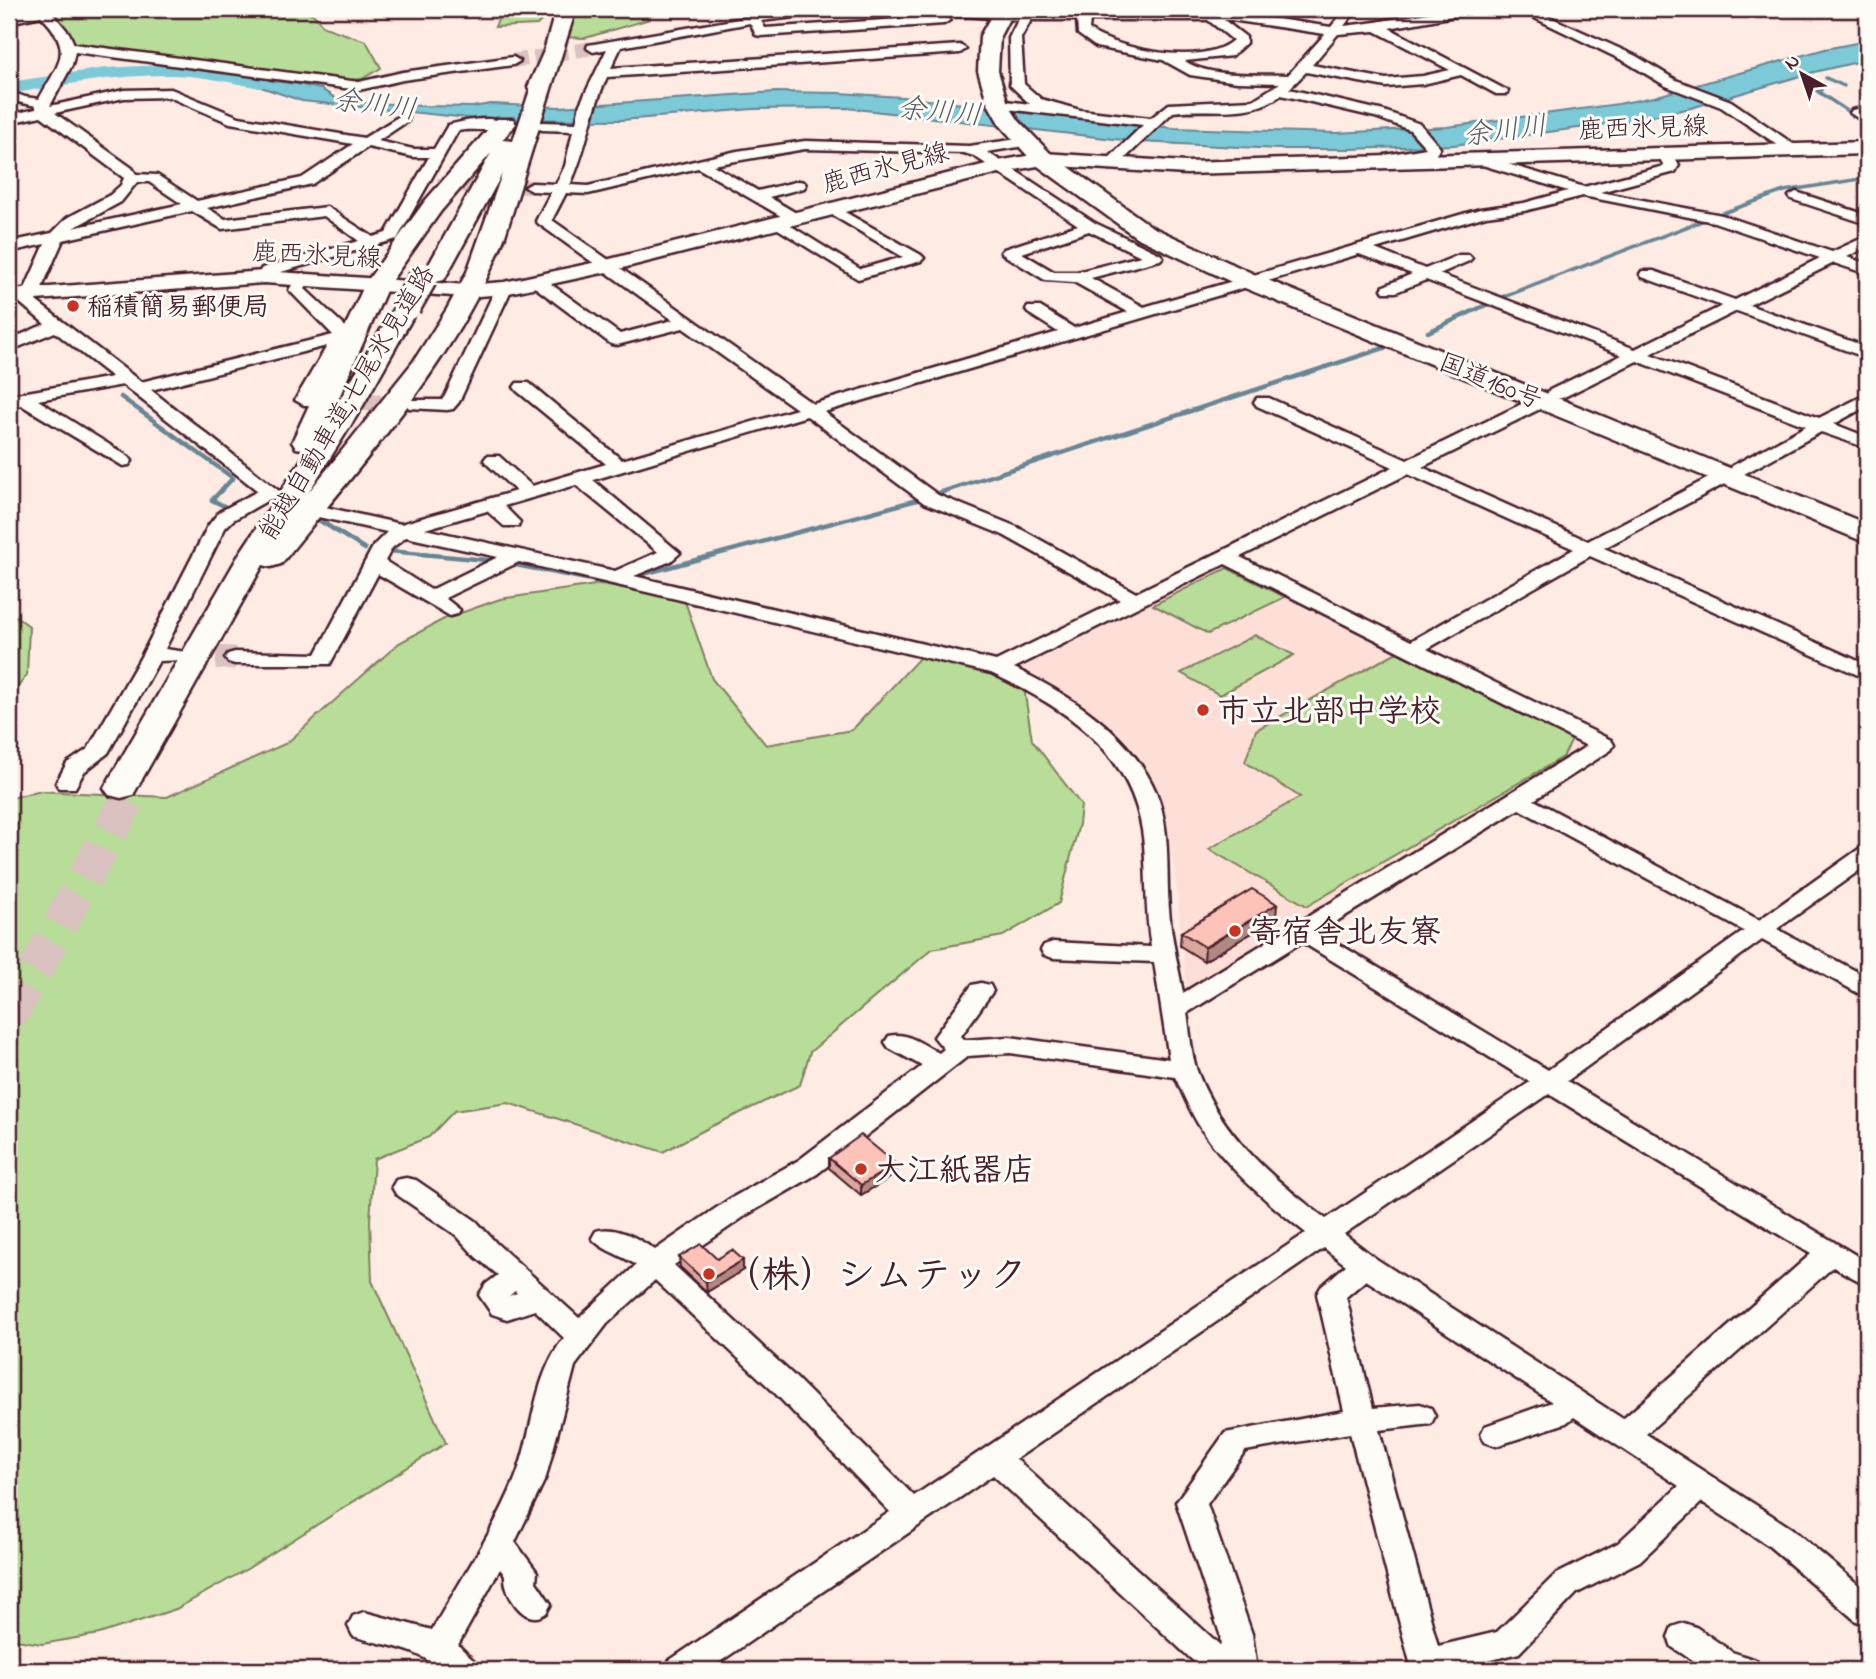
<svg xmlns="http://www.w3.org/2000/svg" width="1876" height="1679" viewBox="0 0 1876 1679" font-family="'Indie Flower','Klee One',sans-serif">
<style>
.built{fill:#fddfd7}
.green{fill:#b8dd98;stroke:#817e62;stroke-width:2}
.water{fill:#7bc9d8;stroke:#678593;stroke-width:2}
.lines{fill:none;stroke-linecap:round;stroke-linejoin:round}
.stream-far1{stroke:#678593;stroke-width:3.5}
.stream{stroke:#678593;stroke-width:4.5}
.river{fill:#7bc9d8;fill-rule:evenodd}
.minor-tunnel-far2{stroke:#d9c2bf;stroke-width:14;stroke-dasharray:14 7;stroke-linecap:butt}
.minor-tunnel-far1{stroke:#d9c2bf;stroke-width:18;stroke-dasharray:18 9;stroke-linecap:butt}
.minor-tunnel{stroke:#d9c2bf;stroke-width:23;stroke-dasharray:23 11;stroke-linecap:butt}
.highway-tunnel{stroke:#d9c2bf;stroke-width:35;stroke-dasharray:35 18;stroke-linecap:butt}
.minor-casing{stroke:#4a1f2b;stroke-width:5}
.major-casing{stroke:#4a1f2b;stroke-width:5}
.highway-casing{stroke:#4a1f2b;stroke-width:5}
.minor{fill:#fdfcf7;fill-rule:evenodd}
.major{fill:#fdfcf7;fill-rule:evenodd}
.highway{fill:#fdfcf7;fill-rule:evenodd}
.highway-bridge-far1-casing{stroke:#4a1f2b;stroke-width:25;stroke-linecap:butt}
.highway-bridge-casing{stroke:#4a1f2b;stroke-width:32;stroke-linecap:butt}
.highway-bridge-far1{stroke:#fdfcf7;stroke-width:22}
.highway-bridge{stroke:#fdfcf7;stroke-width:27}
.wall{fill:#daa79e;stroke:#4a1f2b;stroke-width:2}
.shaded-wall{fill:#b18881;stroke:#4a1f2b;stroke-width:2}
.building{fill:#fdc2b8;stroke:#4a1f2b;stroke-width:2}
.poi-dot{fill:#c8321e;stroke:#fdfcf7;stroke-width:2.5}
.labels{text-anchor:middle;stroke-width:6;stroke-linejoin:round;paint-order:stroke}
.far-street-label{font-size:26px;fill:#4a1f2b;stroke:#fdfcf7}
.far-poi-label{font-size:26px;font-weight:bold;fill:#4a1f2b;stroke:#fdfcf7;text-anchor:start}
.far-water-label{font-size:28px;font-style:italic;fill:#5b5a68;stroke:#fdfcf7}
.poi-label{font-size:32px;font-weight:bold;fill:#4a1f2b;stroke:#fdfcf7;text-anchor:start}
.near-poi-label{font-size:38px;font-weight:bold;fill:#4a1f2b;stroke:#fdfcf7;text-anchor:start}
</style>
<rect width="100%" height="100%" fill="#fdebe4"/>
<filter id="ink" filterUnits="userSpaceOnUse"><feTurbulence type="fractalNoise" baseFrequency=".0143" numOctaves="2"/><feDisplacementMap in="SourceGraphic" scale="14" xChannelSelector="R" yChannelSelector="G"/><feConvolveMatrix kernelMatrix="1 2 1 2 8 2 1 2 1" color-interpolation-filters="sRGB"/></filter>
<g filter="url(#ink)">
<!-- built -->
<path class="built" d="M1226,562L1593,744L1187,992L1174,867L1161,796L1139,756L1123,737L1075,698L1018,665Z"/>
<!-- green -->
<path class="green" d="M48,9H296L313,14L324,27L366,41L381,68L362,79L338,81L87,46L65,41L61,23Z
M502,9H650V19L585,38L564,37L578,10L548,14L537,25L495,27Z
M1227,568L1285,597L1208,634L1153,605Z
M602,584L684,599L712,679L766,745L852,730L921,656L984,671L1024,688L1032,740L1081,805L1079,824L1059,903L1003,936L932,949L810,1052L800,1085L710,1127L663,1152L508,1103L454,1111L429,1137L374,1159L370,1220L372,1281L446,1443L247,1569L176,1609L99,1634L42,1644L9,1639V799L37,791L167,797L287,743L399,643L444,619L500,599Z
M9,611L29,626L27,675L9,699Z
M1255,635L1294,655L1220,695L1181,673Z
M1397,652L1573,738L1563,757L1307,906L1209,849L1300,797L1245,762L1256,730Z"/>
<!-- water -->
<path class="water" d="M1867,41V60L1814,72L1691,108L1629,121L1454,145L1351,149H1278L1140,142L847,108L753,109L622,120L478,119L302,101L261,87L199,72L297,84L321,89L337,99L355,102L425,106L472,107L491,104L559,107L776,92L839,93L902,97L1174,128L1336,133L1447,127L1618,104L1654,97L1825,49Z"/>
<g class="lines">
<!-- stream-far1 -->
<path class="stream-far1" d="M1826,78L1844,86
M1821,90L1817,91L1867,124
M1720,214L1784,191L1867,178
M1547,280L1707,219"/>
<!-- stream -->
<path class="stream" d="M1500,298L1552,278
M1428,332L1488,304
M121,397L233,478L212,500L224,506
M939,493L1384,348
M314,517L365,549
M389,551L497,561
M516,565L621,586
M640,575L917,500"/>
<!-- river -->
<path class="river" d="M178,64L261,76L270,82L261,88C232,83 204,76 175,75C119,74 64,85 9,94V82L105,68Z"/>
<!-- minor-tunnel-far2 -->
<path class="minor-tunnel-far2" d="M513,61L593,48
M437,185L532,187"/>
<!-- minor-tunnel-far1 -->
<path class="minor-tunnel-far1" d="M336,401L410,404"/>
<!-- minor-tunnel -->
<path class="minor-tunnel" d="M182,656L235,658"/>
<!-- highway-tunnel -->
<path class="highway-tunnel" d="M9,1018L134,788"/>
<defs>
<path id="minor" d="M35,9H49L69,33L74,44L359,82L403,72L513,57L520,61L513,65L403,80L359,90L75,52L72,65L50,106L124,90L171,89L239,117L364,138L403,114L408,115V121L378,141L413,149H434L448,125C465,121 494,114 508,125C496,134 473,127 458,131L397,239L274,274L270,280H258L256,277L262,268L359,241L324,216L222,229L192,211L63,240L36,301L141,382L333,335L289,290L298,275L304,273L312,278L305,289L351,332L337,361L315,396L324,401L321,405H304L295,400L327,346L151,390L284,495L282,499H270L233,520L225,528L165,649L186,652L189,656L186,660L159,661L108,753L84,772L75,788H59L56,783L67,763L88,749L142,655L208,526L219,512L258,491L123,385L38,400L129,457L132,461L129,465L123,466L21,405L9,409V398L16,394L112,377L55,332L9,351V340L45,324L19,302L45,244L9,252V242L52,233L67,218L110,195L121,185L124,178L41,116L9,123V115L36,109V106L9,100V91L25,97L39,99C59,63 75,50 41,16L9,23V15ZM169,97L230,123L353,144L302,178L197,201L157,175L136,174L132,168L55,113L124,98ZM368,147L413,157H429L386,233L373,237L327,207L225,219L207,208L312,184ZM137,182H149L182,204L73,228L121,202Z
M797,9H834L828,13L761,21L765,28L944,16L950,20L944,24L761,36L756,35L750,23L621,47L611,68L960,45L966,49L960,53L607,77C590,113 587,150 570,185L588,186L737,151L805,141L969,146L1025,138L1032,142L1030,145L987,152L1095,223L1160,254L1163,257L1160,260L1091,278L1144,307L1480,209L1524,203L1568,191L1476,163V157L1481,156L1584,187L1664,166L1658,155L1665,151L1670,152L1679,165L1675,172L1600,192L1722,215L1832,252L1867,236V247L1847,257L1867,264V274L1834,263L1749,305L1867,347V358L1737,311L1650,354L1819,418L1867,394V406L1834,424L1867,437V448L1821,432L1744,474H1734L1732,480L1604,548L1867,665V679L1590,556L1427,649L1611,740L1614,745L1611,750L1534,800L1759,920L1859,849L1867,847V865L1777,929L1867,977V995L1858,993L1762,940L1567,1081L1867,1262V1285L1833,1267L1646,1434L1791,1528L1867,1592V1624L1856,1621L1769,1546L1702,1502L1640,1561L1577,1593L1519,1653L1453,1670H1412L1350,1433L1245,1451L1207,1504L1252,1634L1257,1670H1203L993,1475L708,1670H666L670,1660L890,1512L772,1390L655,1280L607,1324L575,1366L546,1477L515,1542L537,1572L536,1582L551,1604L546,1613C543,1615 539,1617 536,1617C518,1618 504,1590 505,1575L500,1569L458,1645L473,1660L477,1670H440C416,1646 383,1646 353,1636L348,1626L353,1616L364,1612L432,1630C460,1581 494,1531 515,1479C534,1432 532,1379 564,1338L535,1310L507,1319L492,1314L479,1295L486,1284L498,1275L476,1257L456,1235L396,1194L392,1187L396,1180L406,1178L416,1180L476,1221L496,1243L579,1318L636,1265C624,1256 599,1249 592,1238L596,1231C616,1225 639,1239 655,1250L728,1200L799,1160L922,1066L889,1048L885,1042L889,1036C907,1031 923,1045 939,1053L944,1049L934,1037L972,985L981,983L990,985L993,991L961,1036L965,1040L1010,1037L1169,1059L1154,962L1053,958L1044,955L1041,950L1044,945L1053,942L1151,947C1145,912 1147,879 1144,845C1136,753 1068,709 991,673L519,562L445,598L460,610L457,614L450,616L378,574L330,664H235L228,662L225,658L228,654L235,652L316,654L374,545L387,532L309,515L307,511L309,507L316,505L401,524L516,491L487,464L484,460L487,456H499L532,486L606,464L517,391L514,387L517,383H529L622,460L797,409L683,328L617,345L611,344L532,285L530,282L532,279H544L620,334L673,320L539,224L536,221L551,192L532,191L525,187L532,183L556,184L565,166L573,131L542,130L535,126L542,122L576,123L580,104L607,49L593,52L587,48L588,45ZM805,149L964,153L974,156L1078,225L1004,249L1001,252L1004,255L1045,280L1074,282L1128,312L1074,328L1040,307H1028L1026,310L1028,313L1058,332L813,404L552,220L566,193L588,194L698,168L791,222H801L804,219L801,216L769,197L804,188L806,185L804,182L799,181L758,191L713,165ZM1583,196L1714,222L1820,258L1735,300L1654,271H1642L1640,274L1642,277L1722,306L1635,349L1439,274L1469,261L1472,258L1469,255H1459L1425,269L1375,249L1486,216L1524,211ZM1089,231L1141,256L1077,272H1054L1022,253ZM1359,254L1412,274L1384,286L1382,289L1384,292H1396L1426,280L1622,355L1550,390L1547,394L1550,398H1562L1637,361L1806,426L1732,466L1730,472H1720L1588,541L1422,467L1548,405L1551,401L1548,397H1536L1407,460L1269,398H1257L1254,402L1257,406L1393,467L1136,593L1017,527L938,495L824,412ZM807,416L924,503L1003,535L1120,600L996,661L634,576L671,561L680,553L593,480ZM1408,474L1574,549L1411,641L1240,557ZM576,485L658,552L615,571L425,529L487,511L504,526H518L520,522L504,506ZM406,537L498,557L431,590L385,561L392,548ZM1225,564L1587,746L1183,993C1178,965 1171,937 1169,909C1166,871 1171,828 1156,792C1131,734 1069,694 1014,668ZM1519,809L1744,931L1548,1070L1319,932ZM1302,942L1530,1082L1326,1219C1273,1179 1221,1135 1197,1071C1191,1054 1190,1031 1187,1013ZM1010,1053L1175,1077C1184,1095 1191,1114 1202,1130C1230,1171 1267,1202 1306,1233L914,1496L792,1374L674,1265L748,1214L817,1174L968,1056ZM1549,1094L1811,1254L1623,1419L1375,1258L1344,1234ZM1324,1248L1346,1265L1321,1287L1317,1294L1344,1411L1225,1433L1176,1502L1220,1634L1221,1646L1016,1459ZM1366,1280L1552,1402L1485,1426L1481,1434L1485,1442L1496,1446L1566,1423L1574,1417L1679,1486L1618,1543L1555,1575L1497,1632L1438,1646L1379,1430L1431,1424L1435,1416L1431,1408L1420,1404L1373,1408L1346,1297ZM515,1291L517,1293L509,1296Z
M918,9L1022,12L1024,9H1036L1035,12H1231L1331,27L1345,9H1357L1344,26C1389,22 1432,9 1477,9L1471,13L1389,28L1508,91L1506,94H1496L1461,75L1423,84L1386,87L1306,72L1289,89L1384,111L1420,124L1440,148L1435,156L1396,161L1394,166H1384L1382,163L1385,155L1426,148L1410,130L1375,117L1281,95C1249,119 1210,107 1173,112L1115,168L1110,169L1103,165L1105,162L1143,125L998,108L991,104L998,100L1030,104L1010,85L1009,38L1018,20L924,13ZM1031,20H1077L1078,34L1096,47L1163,60L1190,75L1237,82L1280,83L1253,100L1169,104L1151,118L1080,110L1041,99L1024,84L1021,38ZM1090,20H1208L1233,40C1204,67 1119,50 1089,30ZM1224,20H1231L1325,34L1288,75C1259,74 1209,78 1185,61L1232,56L1246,43V37ZM1375,31L1450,70L1423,76L1386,79L1312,65L1338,34Z
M1516,9H1532L1636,56L1676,80L1731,101L1802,150L1795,154L1790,153L1721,107L1666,86L1626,62Z
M1867,107V124L1850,113L1852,110Z
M1796,192L1867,215V224L1791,199L1789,196Z
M834,206L921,255L924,258L921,261L858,279L770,224L778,219L783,221L860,269L903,257L829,213L827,210Z
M504,283L512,288L459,402L453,409L447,410L409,408L406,404L409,400H442L445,396L496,288Z
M1684,1623L1696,1627L1732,1652L1756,1660L1760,1670H1707L1672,1647L1668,1637L1672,1627Z"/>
<path id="major" d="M1867,142V154L1186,174L1043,165L999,173L607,272L504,294L467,297L264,283L9,302V290L264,271L467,285L504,282L606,260L998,161L1043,153L1186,162Z"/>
<path id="highway" d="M556,9H576L505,236C457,361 363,461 281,564L271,567L263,565L133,795L121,798L109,795L104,788L240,553L308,450L296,448L292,442L365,284L425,201L497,119H513L516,124L502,140L513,141L530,90L528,87L544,51ZM491,153L423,275L426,280L435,282L444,280L502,174L467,272L447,309L413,362L308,493L361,409L419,306L416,301L407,299L398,301L333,411L389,284L441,211Z
M995,9H1014L1000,36L998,71L1008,104L1019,121L1051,154L1152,227L1258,276L1867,524V543L1240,286L1136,237L1035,164L1000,125L988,104L978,71L980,36Z"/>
</defs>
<!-- minor casing -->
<use href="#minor" class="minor-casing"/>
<!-- major casing -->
<use href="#major" class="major-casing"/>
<!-- highway casing -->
<use href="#highway" class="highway-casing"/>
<!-- minor -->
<use href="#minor" class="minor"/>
<!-- major -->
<use href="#major" class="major"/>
<!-- highway -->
<use href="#highway" class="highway"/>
<defs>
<path id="highway-bridge-far1" d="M422,280L425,274"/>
<path id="highway-bridge" d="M407,306L423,278"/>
</defs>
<!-- highway-bridge-far1 casing -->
<use href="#highway-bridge-far1" class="highway-bridge-far1-casing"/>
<!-- highway-bridge casing -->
<use href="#highway-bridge" class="highway-bridge-casing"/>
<!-- highway-bridge-far1 -->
<use href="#highway-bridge-far1" class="highway-bridge-far1"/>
<!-- highway-bridge -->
<use href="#highway-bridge" class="highway-bridge"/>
</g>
<!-- wall -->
<path class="wall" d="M1276,919L1204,961L1180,946L1181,932Z
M829,1158L896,1164V1174L861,1195L829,1168Z
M679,1257L717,1259L743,1270L707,1292L680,1267Z"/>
<!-- shaded-wall -->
<path class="shaded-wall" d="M1277,904L1276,919L1204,961L1205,947Z
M896,1164V1174L861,1195V1185Z
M743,1260V1270L707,1292L706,1282Z"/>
<!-- building -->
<path class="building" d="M1252,889L1277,904L1205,947L1181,932Z
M861,1135L896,1164L861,1185L829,1158Z
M701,1244L717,1259L732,1250L743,1260L706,1282L679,1257Z"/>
</g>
<!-- markers -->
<g class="poi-dot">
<circle cx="73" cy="306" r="7"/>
<circle cx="1203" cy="710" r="7"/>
<circle cx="1235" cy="931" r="7"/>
<circle cx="861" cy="1169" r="7"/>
<circle cx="709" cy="1274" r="7"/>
</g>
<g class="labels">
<!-- far-street labels -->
<g class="far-street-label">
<text transform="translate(1643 127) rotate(-2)" y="9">鹿西氷見線</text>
<text transform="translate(885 167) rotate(-15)" y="9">鹿西氷見線</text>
<text transform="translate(317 254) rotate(3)" y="9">鹿西氷見線</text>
<text transform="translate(1491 380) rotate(22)" y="9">国道160号</text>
<text transform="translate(346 402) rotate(-59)" y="9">能越自動車道;七尾氷見道路</text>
</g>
<!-- far-poi labels -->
<g class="far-poi-label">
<text x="87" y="315">稲積簡易郵便局</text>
</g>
<!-- far-water labels -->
<g class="far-water-label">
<text transform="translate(375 103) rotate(7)" y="10">余川川</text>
<text transform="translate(940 110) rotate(5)" y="10">余川川</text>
<text transform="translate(1505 129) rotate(-7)" y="10">余川川</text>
</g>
<!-- poi labels -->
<g class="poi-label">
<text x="1217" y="721">市立北部中学校</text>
<text x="1249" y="942">寄宿舎北友寮</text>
<text x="875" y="1180">大江紙器店</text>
</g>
<!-- near-poi labels -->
<g class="near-poi-label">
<text x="723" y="1287">（株）シムテック</text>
</g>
</g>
<!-- margin -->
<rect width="1876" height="1679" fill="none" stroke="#fdfcf7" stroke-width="35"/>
<rect x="18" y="18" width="1841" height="1644" fill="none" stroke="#4a1f2b" stroke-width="2.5" filter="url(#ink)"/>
<!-- north arrow -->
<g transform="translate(1802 74) rotate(320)" stroke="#fdfcf7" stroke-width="5" paint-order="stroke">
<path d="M0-5L12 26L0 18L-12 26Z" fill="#4a1f2b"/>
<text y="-10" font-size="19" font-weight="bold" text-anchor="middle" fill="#4a1f2b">N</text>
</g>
</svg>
